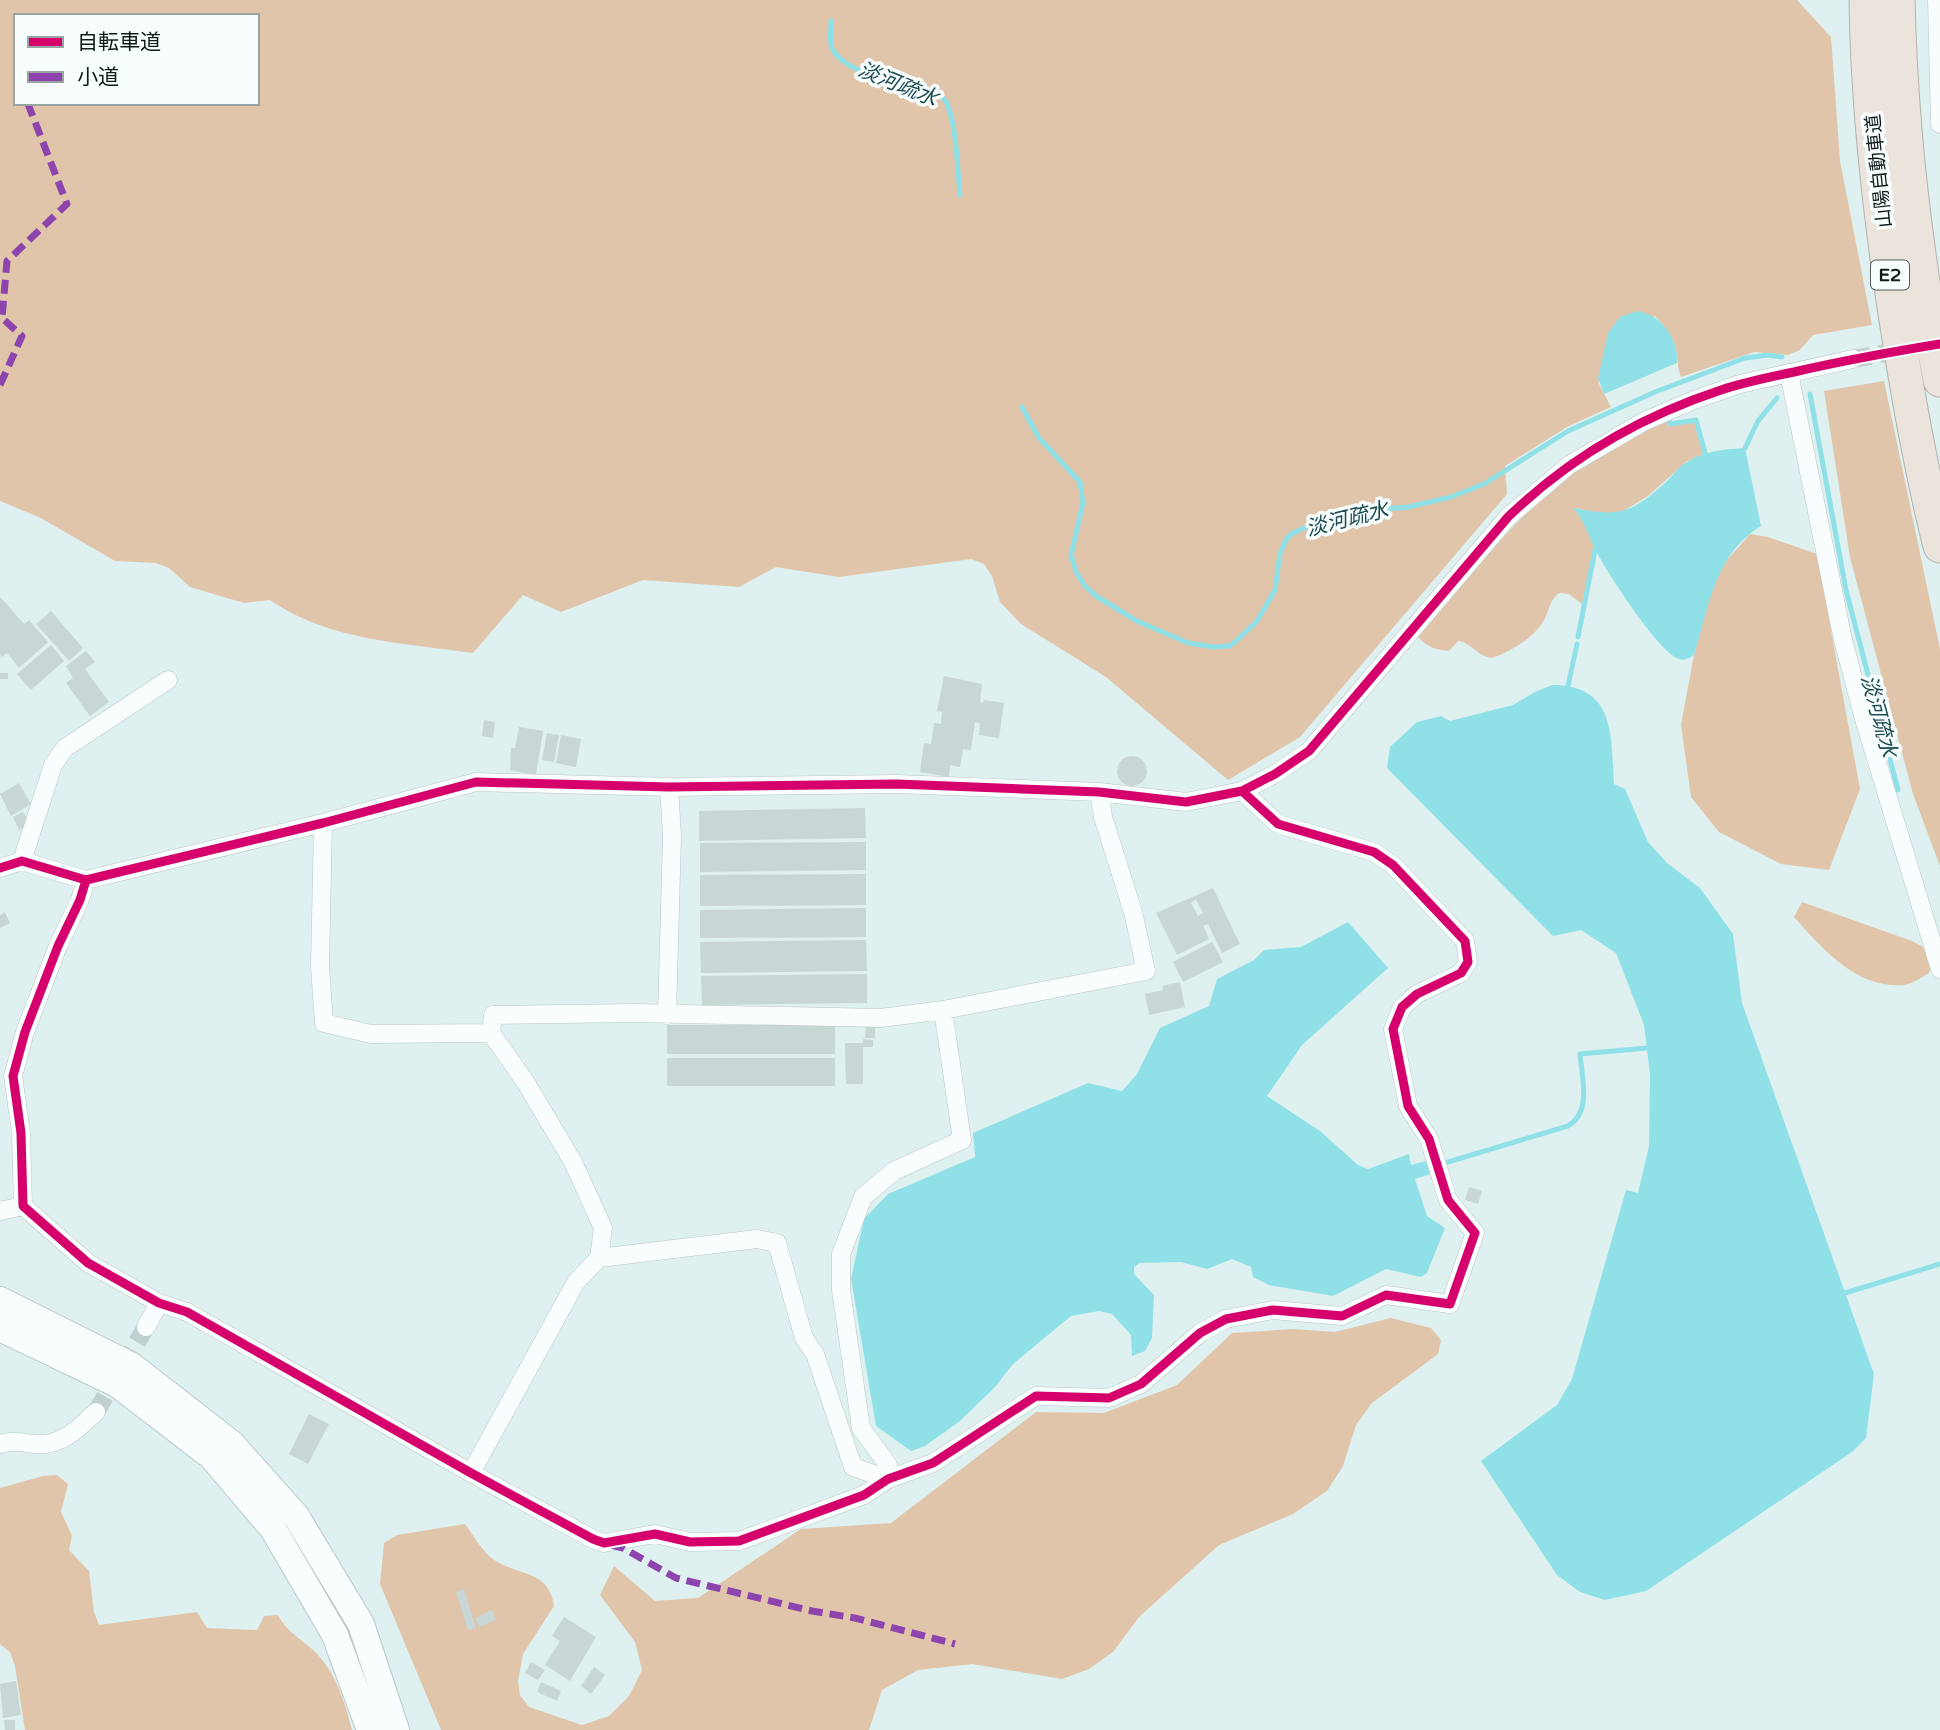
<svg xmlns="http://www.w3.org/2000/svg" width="1940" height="1730" viewBox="0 0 1940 1730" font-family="'Varela Round','Noto Sans JP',sans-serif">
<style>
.forest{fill:#e1c5ab;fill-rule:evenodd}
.water{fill:#90e1e7}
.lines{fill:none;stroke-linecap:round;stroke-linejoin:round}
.stream{stroke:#90e1e7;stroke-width:5}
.building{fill:#c8d6d6;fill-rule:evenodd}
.street-tunnel{stroke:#c0d0d0;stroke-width:18;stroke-dasharray:18 9;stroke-linecap:butt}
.street-casing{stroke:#b9c7c7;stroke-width:19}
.secondary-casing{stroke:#b9c7c7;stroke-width:28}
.highway-casing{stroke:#b3b2ab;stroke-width:35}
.street{stroke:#fafdfd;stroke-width:18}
.secondary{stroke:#fafdfd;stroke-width:26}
.highway{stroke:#ebe4dd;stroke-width:33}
.quiet{stroke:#8e44ad;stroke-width:7;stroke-dasharray:14 7;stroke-linecap:butt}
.cycleway-casing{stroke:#f8fefe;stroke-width:13}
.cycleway{stroke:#d6006c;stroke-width:9}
.labels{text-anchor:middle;stroke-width:7;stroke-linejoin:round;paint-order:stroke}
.shield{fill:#f8fefe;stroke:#555e5f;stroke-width:2}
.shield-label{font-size:18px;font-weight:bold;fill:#0f1a1b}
.street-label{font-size:19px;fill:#0f1a1b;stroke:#f8fefe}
.water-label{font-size:21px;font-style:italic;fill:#1b4b4f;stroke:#f8fefe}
</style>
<rect width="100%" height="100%" fill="#dff0f0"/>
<!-- forest -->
<path class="forest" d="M0,0H1797L1831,37L1840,161L1872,325L1813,335L1800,350L1788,355L1754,352L1681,377C1677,367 1678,360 1676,350C1674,336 1664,327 1655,316L1598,382L1611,407L1567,427L1505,466L1507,494L1300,737L1228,780L1106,677L1021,624L1000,602L992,576L984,564L971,559L839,577L776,567L739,587L643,580L561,612L523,595L473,653C405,643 329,641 270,600L244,603L190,587L169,568L156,563L115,561L41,518L0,501ZM16,16H257V103H16Z
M1884,381L1940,649V866L1913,794L1850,557L1824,391Z
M1666,420L1668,426L1694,422L1703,454L1686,462L1648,496L1622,512L1605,514L1574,508L1584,523L1594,547L1582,604L1569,594L1559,593C1550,600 1550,608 1545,618C1537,636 1510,652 1492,658C1478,657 1471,642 1458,641L1449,651C1436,650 1427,647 1418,637C1470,576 1519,510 1585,464C1610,446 1638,434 1666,420Z
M1750,534L1768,537L1817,554L1860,789L1829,870L1781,864L1719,832L1691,797L1681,725L1694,655L1713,584L1727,560Z
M1802,902L1912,941L1925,948L1933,961L1929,973C1922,977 1912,984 1904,985C1856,989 1823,949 1794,917Z
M1391,1318L1431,1328L1441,1340L1438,1354L1372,1403L1356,1425L1343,1466L1327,1491L1293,1514L1219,1545L1139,1617L1113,1652L1089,1669L1062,1679L972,1664L918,1670L882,1690L869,1730H441L380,1584L384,1543L397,1535L465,1524C473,1535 482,1551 493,1559C518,1577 549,1569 554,1606L523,1654L518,1681L520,1695L529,1707L582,1725L609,1716L629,1696L642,1670L635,1642L600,1595L614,1566L655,1601L698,1598L801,1529L891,1523L1036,1412L1104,1413L1177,1385L1232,1333L1293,1329L1335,1332Z
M57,1475L68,1484L61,1512L72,1536L69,1550L89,1571L94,1612L99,1625L197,1612L207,1628L257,1630L264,1616L278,1615C287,1633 304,1640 317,1654C337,1675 345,1703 352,1730H25L15,1666L10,1652L0,1644V1488L43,1476Z"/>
<!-- water -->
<path class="water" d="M1637,311C1661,314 1679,339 1677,363L1604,394L1598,378L1608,333L1620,317Z
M1745,448L1761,526C1714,555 1709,607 1694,655C1689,658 1685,661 1679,659C1658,652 1607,572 1596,551C1588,536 1585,521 1573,508C1620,517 1631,514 1667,481C1673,475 1679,466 1687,462C1703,451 1726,449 1745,448Z
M1552,685C1616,685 1611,736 1614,784L1625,789L1648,842L1667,863L1700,888L1733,934L1742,1003L1874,1374L1866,1438L1852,1452L1646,1591L1605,1600L1580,1592L1557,1575L1481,1461L1557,1405L1572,1379L1626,1190L1638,1193L1649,1146L1650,1074L1644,1025L1616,953L1581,930L1553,936L1387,768L1390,747L1417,722L1441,716L1450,721L1513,705L1535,692Z
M1348,922L1388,968L1302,1045L1267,1096L1320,1131L1358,1165L1368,1169L1409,1154L1411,1165L1426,1161L1430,1174L1415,1179L1427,1216L1445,1228L1427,1273L1421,1277L1386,1269L1333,1296L1269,1285L1253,1277L1251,1267L1232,1259L1207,1269L1181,1262L1140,1263L1134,1267V1274L1154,1295L1152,1338L1145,1351L1132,1356L1131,1335L1112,1314L1099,1311L1071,1316L1013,1364L995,1387L960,1421L925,1446L911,1451L876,1426L851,1279L864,1219L888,1194L975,1157L973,1133L1088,1083L1122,1091L1137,1074L1160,1028L1209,1006L1217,979L1254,960L1264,950L1301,947Z"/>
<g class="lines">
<!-- stream -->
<path class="stream" d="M831,21C831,30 829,40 832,48C843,72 896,83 919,89C927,91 938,93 944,99C956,113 958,175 960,195
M1810,394L1846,590L1898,790
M1022,407L1039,438L1080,482L1083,503L1071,555L1076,572L1085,586L1096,596L1137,621L1188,643L1214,647L1229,646L1235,642L1257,621L1275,590L1280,553L1287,538L1293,533L1306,527L1371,510L1408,507L1451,497L1484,484L1568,431L1655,392L1745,358L1768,355L1782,357
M1669,421L1670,424L1696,420L1705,453
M1745,448L1758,421L1777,398
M1578,637L1595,550
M1568,686L1577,644
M1428,1168L1568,1126C1592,1112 1582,1078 1580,1054L1647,1048
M1845,1293L1940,1264"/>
</g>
<!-- building -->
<path class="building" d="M0,597L24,624L29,620L48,642L19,668L7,653L2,657L0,655Z
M51,611L83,648L69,661L36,624Z
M51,645L64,661L31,690L17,674Z
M86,651L95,662L85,669L109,702L90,716L66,683L73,678L66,666Z
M0,673H8V679H0Z
M944,676L982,684L980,702L983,703L984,700L1004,703L999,738L979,735L980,723L975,722L971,750L963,749L960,767L950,765L949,777L920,772L924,743L931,744L934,723L941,724L942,712L937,711Z
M484,720L495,722L493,738L482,736Z
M519,727L543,731L536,775L510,770L511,748H515Z
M547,733L559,735L554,762L542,760Z
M561,735L581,739L576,767L556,763Z
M1117 771a15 15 0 1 1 30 0a15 15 0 1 1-30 0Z
M19,783L31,804L11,816L0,794Z
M865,808L866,838L699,841V811Z
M23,812L28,821L25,823L27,826L19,830L13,817Z
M866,842V870L700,872V843Z
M866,874V905L700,906V875Z
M1213,888L1240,944L1222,953L1208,924L1203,926L1209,939L1177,955L1156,913ZM1196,900L1203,913L1198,916L1191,903Z
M866,908V937L700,938V910Z
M5,912L10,923L0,928V915Z
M866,940L867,971L701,973L700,942Z
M1212,942L1223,962L1183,982L1173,962Z
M867,974V1003L702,1005L701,976Z
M1180,982L1185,1007L1149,1015L1145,994L1163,990L1162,986Z
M667,1025H835V1054H667Z
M866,1027H875V1038H865Z
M863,1039L873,1040V1047H863V1084H846L845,1043H863Z
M667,1058H835V1086H667Z
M1469,1187L1482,1191L1478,1204L1465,1200Z
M309,1414L329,1424L308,1464L289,1454Z
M464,1589L476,1628L468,1630L456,1592Z
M492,1610L496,1620L479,1627L475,1618Z
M564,1617L596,1637L570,1681L545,1665L560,1641L552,1636Z
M531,1662L545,1670L538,1680L525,1673Z
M594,1667L605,1675L591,1694L581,1686Z
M16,1681L21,1715L3,1718L0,1684Z
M541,1682L561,1691L557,1701L537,1692Z
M4,1720H15V1730H5Z"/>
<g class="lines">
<!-- street-tunnel -->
<path class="street-tunnel" d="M1853,359L1908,349
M96,1412L146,1327"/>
<defs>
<path id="street" d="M1937,0L1940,124
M1789,373L1843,640L1864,719L1940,969
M323,823L320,967L324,1023L371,1034L491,1033
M22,861L53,765L65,748L168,680
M0,868L22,861L86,880L323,823L476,782L669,787L897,784L1099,792L1186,802L1242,791L1275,774L1309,751L1508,517L1569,465L1645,421L1694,400L1740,384L1853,359
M86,880L80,900L58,946L25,1032L13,1076L21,1133L23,1206L88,1263L159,1303L187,1312L471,1473L593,1539L604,1543L655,1534L690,1542L739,1541L864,1495L888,1479L933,1463L1036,1396L1109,1398L1141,1384L1200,1333L1226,1319L1273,1310L1342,1316L1386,1295L1450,1304L1475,1233L1448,1200L1429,1139L1408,1106L1393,1029L1402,1007L1417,994L1461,973L1468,962L1465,941L1393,865L1374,852L1278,824L1242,791
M667,1015L672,836L669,787
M0,1211L23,1206
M599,1258L757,1239L777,1243L804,1338L815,1354L853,1467L888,1479
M146,1327L159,1303
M0,1444C22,1438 27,1446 44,1444C67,1442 80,1426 96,1412
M471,1473L576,1282L599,1258L603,1228L573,1162L526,1083L491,1033L493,1015L634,1013L881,1018L943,1010L1146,971L1133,912L1103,817L1099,792
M888,1479V1465L861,1428L841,1290V1254L863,1197L894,1171L962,1140L943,1010"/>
<path id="secondary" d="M0,1300L132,1366L231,1443L296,1516L361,1624L396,1730
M0,1328L117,1384L212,1457L273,1529L335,1635L370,1730"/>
<path id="highway" d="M1866,0C1867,94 1877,188 1890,280C1903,369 1918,459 1940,546
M1898,0C1901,127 1916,256 1940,380"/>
</defs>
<!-- street casing -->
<use href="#street" class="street-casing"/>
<!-- secondary casing -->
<use href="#secondary" class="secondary-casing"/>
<!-- highway casing -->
<use href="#highway" class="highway-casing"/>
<!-- street -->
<use href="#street" class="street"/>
<!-- secondary -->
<use href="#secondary" class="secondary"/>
<!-- highway -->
<use href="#highway" class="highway"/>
<!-- quiet -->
<path class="quiet" d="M0,385L22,336L2,318L7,261L67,204L28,104
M611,1545L623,1548L676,1578L812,1611L855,1618L955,1644"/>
<defs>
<path id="cycleway" d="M0,868L22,861L86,880L323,823L476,782L669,787L897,784L1099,792L1186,802L1242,791L1275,774L1309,751L1508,517C1569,458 1642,416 1721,390C1745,382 1769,377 1794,372C1842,361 1891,352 1940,344
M86,880L80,900L58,946L25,1032L13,1076L21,1133L23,1206L88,1263L159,1303L187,1312L471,1473L593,1539L604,1543L655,1534L690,1542L739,1541L864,1495L888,1479L933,1463L1036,1396L1109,1398L1141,1384L1200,1333L1226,1319L1273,1310L1342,1316L1386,1295L1450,1304L1475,1233L1448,1200L1429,1139L1408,1106L1393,1029L1402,1007L1417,994L1461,973L1468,962L1465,941L1393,865L1374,852L1278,824L1242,791"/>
</defs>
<!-- cycleway casing -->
<use href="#cycleway" class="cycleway-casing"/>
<!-- cycleway -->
<use href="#cycleway" class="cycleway"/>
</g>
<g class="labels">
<!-- shield labels -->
<rect class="shield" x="1871" y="260.5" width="38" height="29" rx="5"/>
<g class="shield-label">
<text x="1890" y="281">E2</text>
</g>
<!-- street labels -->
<g class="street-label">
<text transform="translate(1878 171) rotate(-96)" y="7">山陽自動車道</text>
</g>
<!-- water labels -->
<g class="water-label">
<text transform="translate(898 84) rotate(22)" y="7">淡河疏水</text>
<text transform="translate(1347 519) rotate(-14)" y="7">淡河疏水</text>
<text transform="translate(1879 716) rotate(75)" y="7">淡河疏水</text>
</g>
</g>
<!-- legend -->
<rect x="14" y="14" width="245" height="91" fill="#f8fefe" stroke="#9ba3a3" stroke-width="2"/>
<rect x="28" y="37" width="35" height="10" fill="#d6006c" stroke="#9ba3a3" stroke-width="2"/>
<text x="77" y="49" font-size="21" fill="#0f1a1b">自転車道</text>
<rect x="28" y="72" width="35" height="10" fill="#8e44ad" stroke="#9ba3a3" stroke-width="2"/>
<text x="77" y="84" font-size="21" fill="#0f1a1b">小道</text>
</svg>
